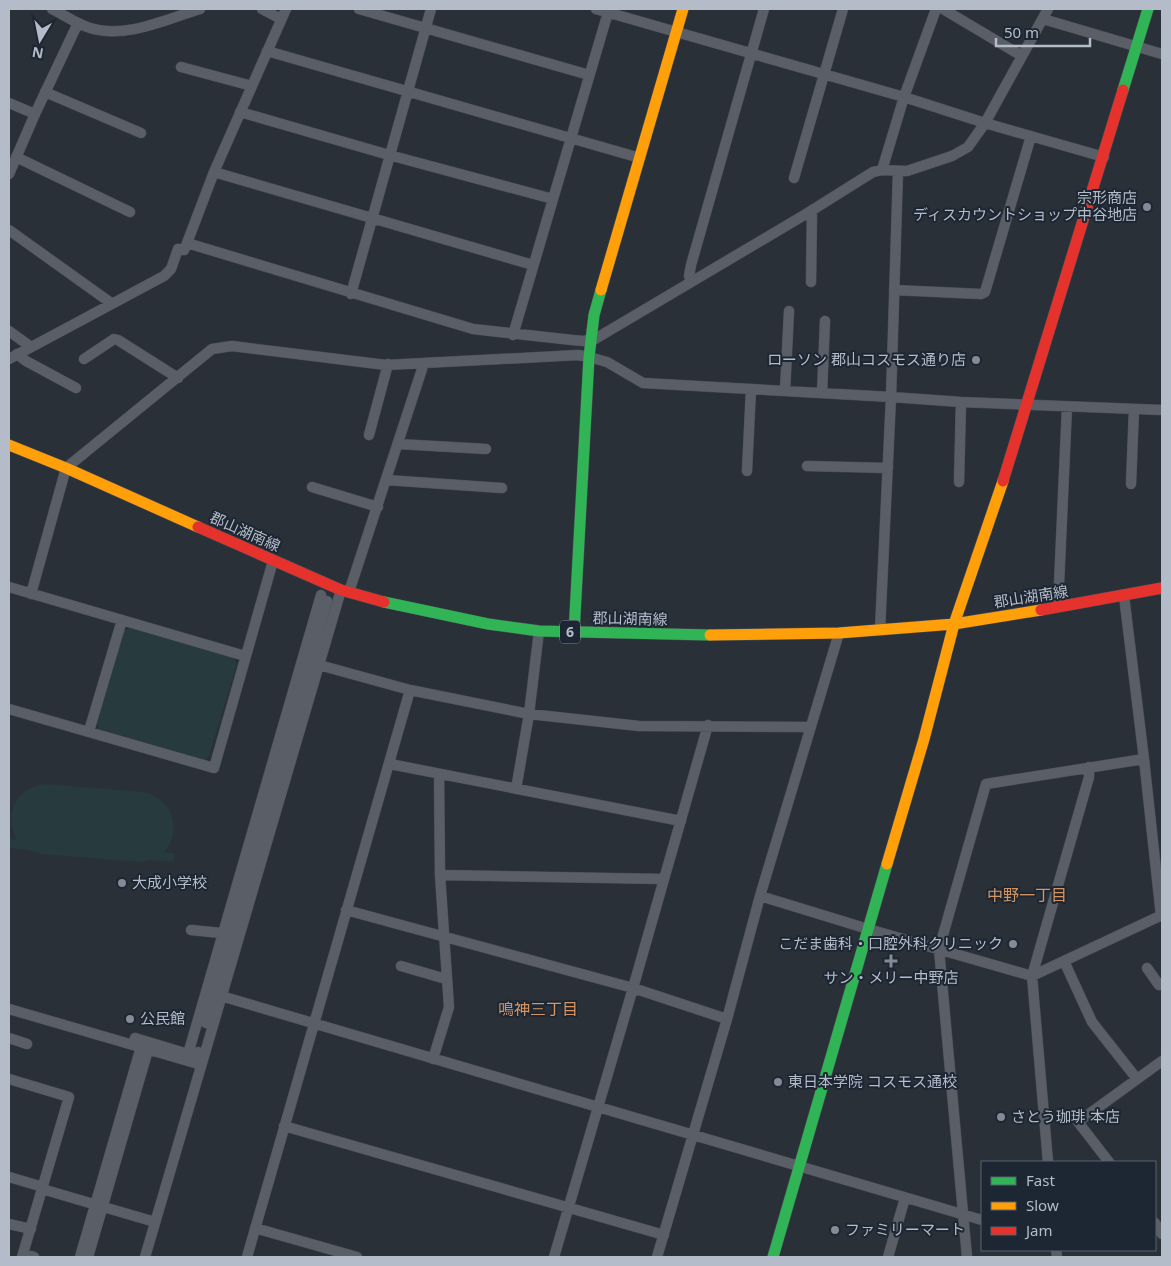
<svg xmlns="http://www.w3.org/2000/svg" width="1171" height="1266" viewBox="0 0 1171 1266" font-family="'Noto Sans','Noto Sans JP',sans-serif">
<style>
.green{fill:#273a3e}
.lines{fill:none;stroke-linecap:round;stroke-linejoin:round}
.street-casing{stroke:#484c53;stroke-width:11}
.fast-casing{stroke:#484c53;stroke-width:12}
.slow-casing{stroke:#484c53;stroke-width:12}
.jam-casing{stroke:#484c53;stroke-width:12}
.street{stroke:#5a5e66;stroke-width:10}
.fast{stroke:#30b455;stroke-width:11}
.slow{stroke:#ff9f0a;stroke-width:11}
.jam{stroke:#e5322d;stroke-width:11}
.poi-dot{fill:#848b96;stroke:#1d2633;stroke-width:2}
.labels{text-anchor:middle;stroke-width:4;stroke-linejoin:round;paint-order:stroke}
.shield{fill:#1d2633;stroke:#878f9c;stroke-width:1}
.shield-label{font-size:14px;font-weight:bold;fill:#b4bcc9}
.poi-label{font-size:15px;fill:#b4bcc9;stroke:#1d2633;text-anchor:start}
.street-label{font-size:15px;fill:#b4bcc9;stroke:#1d2633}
.neighbourhood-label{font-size:16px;fill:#d59563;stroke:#1d2633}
</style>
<rect width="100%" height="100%" fill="#2a3038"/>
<!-- green -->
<path class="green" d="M129,628L233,658L237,663L209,756L205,760L100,729L97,724L124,631Z
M44,784L144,792C172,799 184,830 164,852L174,853V862L150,860L141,862L41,854L29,850L9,848V839L17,840C3,814 15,789 44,784Z"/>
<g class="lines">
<defs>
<path id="street" d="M52,9C64,15 77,24 90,28C127,39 166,19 200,9
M262,9L281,19
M359,9L589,75
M596,9L904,97L985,123L1104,157
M943,9L1022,56
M1043,19L1162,54
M267,51L640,158
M181,67L252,86
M45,92L141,133
M9,103L35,114
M240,112L389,155L553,199
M16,157L130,212
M882,170L904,97L936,9
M214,172L533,265
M9,174L35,114L78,23
M794,178L843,9
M9,230L111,303
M187,243L214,172L286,9
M691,281L689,276L691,265L764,9
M811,282L812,210
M894,290L981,294L985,292L1031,136
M351,294L431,9
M9,331L31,347
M513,335L609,9
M17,354L26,361L76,388
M9,359L164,276L171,269L178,249L184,250L187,243L473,329L572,340L583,341L595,339L806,214L873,172L882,170L907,171L952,156L968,147L985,123L1048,9
M84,359L114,339L118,340L178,378
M785,391L789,311
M822,393L825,321
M369,435L388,364
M398,444L486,449
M807,466L888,468
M747,471L751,389
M386,480L502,488
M959,482L961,402
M1131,484L1134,409
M312,487L378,507
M9,587L245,656
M349,592L424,363
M31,594L66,468L212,349L232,346L386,365L578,355L589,357L607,362L643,383L891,397L961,402L1162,410
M1124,596L1144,759L1161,916
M1058,607L1067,407
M880,630L891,397L898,171
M319,665L410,690L529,714L639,726L811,727
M9,709L214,768L273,561
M89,731L122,620
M390,764L681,821
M516,789L529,714L539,631
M440,875L664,879
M760,896L868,929L1032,976L1162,915
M346,910L633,988L727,1019
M191,930L221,933
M1064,961L1092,1022L1137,1079
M401,966L446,979
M1147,968L1159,985L1162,983
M221,996L982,1220
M9,1009L195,1063L198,1052
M206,1023L327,601
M9,1038L27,1044
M135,1038L188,1054L321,595
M433,1059L449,1007L440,875L439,774
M9,1079L69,1097L22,1257
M284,1126L664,1235
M1048,1162L1032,976L1089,777V767
M1109,1162L1078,1122L1162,1061
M9,1177L43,1187
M42,1189L155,1222
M1155,1223L1162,1234
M9,1224L31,1229
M255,1228L357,1257
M1056,1250L1057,1257
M31,1256L34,1257
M80,1257L141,1047
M88,1257L148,1050
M145,1257L341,590
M247,1257L410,690
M554,1257L633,988L708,725
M657,1257L727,1019L760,896L839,633
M888,1257L905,1198
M967,1257L939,949L986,784L1144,759"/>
<path id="fast" d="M1123,90L1148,9
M384,602L488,624L539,631L710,635
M574,633L589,357L594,315L601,290
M773,1257L887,864"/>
<path id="slow" d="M601,290L683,9
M9,445L66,468L198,527
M710,635L839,633L954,624L1041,610
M887,864L924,739L954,624L1003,481"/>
<path id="jam" d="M1003,481L1123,90
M198,527L341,590L384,602
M1041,610L1162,588"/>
</defs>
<!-- street casing -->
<use href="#street" class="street-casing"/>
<!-- fast casing -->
<use href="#fast" class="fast-casing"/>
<!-- slow casing -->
<use href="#slow" class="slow-casing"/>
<!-- jam casing -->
<use href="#jam" class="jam-casing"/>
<!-- street -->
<use href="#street" class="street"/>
<!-- fast -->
<use href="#fast" class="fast"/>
<!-- slow -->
<use href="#slow" class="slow"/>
<!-- jam -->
<use href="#jam" class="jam"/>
</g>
<!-- markers -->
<g class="poi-dot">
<circle cx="1147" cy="207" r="5"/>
<circle cx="976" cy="360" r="5"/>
<circle cx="122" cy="883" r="5"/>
<circle cx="1013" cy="944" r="5"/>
<path d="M888.5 953.5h5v5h5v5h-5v5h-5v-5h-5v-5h5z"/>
<circle cx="130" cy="1019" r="5"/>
<circle cx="778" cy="1082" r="5"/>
<circle cx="1001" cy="1117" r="5"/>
<circle cx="835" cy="1230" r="5"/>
</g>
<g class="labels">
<!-- shield labels -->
<rect class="shield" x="560" y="620.5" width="20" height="23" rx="4"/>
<g class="shield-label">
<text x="570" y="637">6</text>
</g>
<!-- poi labels -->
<g class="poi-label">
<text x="1137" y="203" text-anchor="end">宗形商店<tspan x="1137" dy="17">ディスカウントショップ中谷地店</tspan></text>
<text x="966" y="365" text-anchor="end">ローソン 郡山コスモス通り店</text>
<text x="132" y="888">大成小学校</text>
<text x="1003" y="949" text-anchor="end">こだま歯科・口腔外科クリニック</text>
<text x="891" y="983" text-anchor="middle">サン・メリー中野店</text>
<text x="140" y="1024">公民館</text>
<text x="788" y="1087">東日本学院 コスモス通校</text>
<text x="1011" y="1122">さとう珈琲 本店</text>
<text x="845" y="1235">ファミリーマート</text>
</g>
<!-- street labels -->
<g class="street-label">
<text transform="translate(245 532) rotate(24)" y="5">郡山湖南線</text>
<text transform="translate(1031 597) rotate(-9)" y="5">郡山湖南線</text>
<text transform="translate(630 619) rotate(1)" y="5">郡山湖南線</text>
</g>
<!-- neighbourhood labels -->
<g class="neighbourhood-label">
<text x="1027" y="901">中野一丁目</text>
<text x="538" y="1015">鳴神三丁目</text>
</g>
</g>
<!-- border -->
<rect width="1171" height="1266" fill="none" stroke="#b4bcc9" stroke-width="20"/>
<!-- legend -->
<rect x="981" y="1161" width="175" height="90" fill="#1d2633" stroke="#59626f"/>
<rect x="991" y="1177" width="25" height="8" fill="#30b455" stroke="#59626f"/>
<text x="1026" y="1186" font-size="15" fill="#b4bcc9">Fast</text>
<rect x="991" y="1202" width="25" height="8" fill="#ff9f0a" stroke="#59626f"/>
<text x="1026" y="1211" font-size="15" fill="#b4bcc9">Slow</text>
<rect x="991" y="1227" width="25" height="8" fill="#e5322d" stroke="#59626f"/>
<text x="1026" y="1236" font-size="15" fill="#b4bcc9">Jam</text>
<!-- north arrow -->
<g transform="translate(40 40) rotate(190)" stroke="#1d2633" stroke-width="4" paint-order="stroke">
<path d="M0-4L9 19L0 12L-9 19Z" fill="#b4bcc9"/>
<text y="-8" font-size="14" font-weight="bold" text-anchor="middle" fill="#b4bcc9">N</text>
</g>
<!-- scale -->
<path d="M996 38v8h94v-8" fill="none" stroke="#b4bcc9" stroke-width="2.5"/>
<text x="1004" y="38" font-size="15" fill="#b4bcc9" stroke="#1d2633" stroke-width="4" paint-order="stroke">50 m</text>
</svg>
